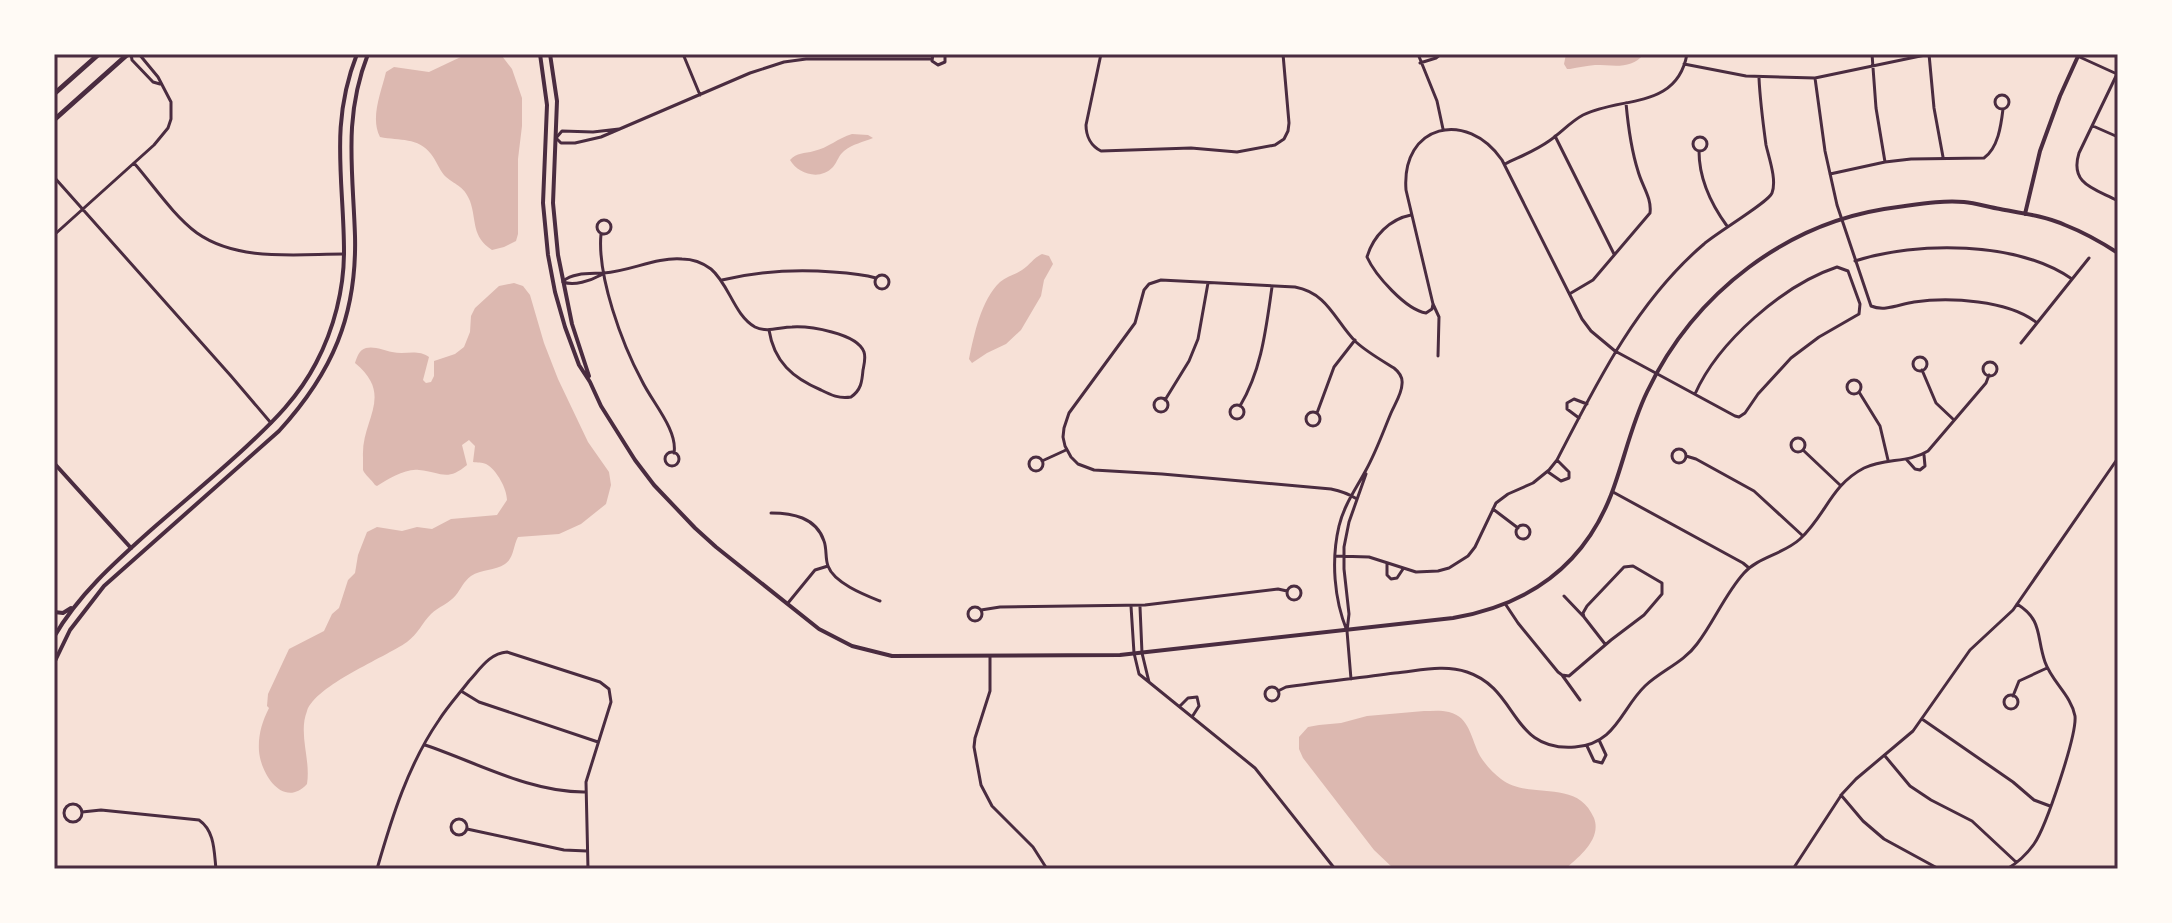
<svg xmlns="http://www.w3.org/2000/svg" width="2172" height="923" viewBox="0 0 2172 923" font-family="'Open Sans',sans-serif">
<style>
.water{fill:#dcb8b0}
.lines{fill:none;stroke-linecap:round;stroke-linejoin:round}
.minor{stroke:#4a2c40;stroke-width:3}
.tertiary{stroke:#4a2c40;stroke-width:4}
.secondary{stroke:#4a2c40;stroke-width:4}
.trunk{stroke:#4a2c40;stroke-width:5}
.neatline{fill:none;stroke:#4a2c40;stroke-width:3}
</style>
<rect width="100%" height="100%" fill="#f7e1d7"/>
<!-- water -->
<path class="water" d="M467,54L502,56L512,69L522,98V126L518,159V234L516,241L504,247L492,250C471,236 477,221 470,201C463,184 455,186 444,175C439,169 436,160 431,154C418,137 400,141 380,137C370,118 381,93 386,72L394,67L429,72Z
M1566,54H1644C1631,70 1614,65 1595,65C1587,66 1578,67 1570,69H1567L1564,64Z
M852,134L868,135L873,138C863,142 853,144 844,151C838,156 838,161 833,167C820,181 798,174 790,160C797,152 804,154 814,151C828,148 838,138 852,134Z
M1042,254L1049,256L1053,264L1044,280L1041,296L1021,330L1006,344L987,353L972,363L969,359C974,335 981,300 1000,282C1007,276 1015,275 1022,270C1030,265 1033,258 1042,254Z
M514,283L523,286L530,295L544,343L558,379L588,442L609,472L611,485L606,504L581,524L559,534L518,537C513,546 514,558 505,564C495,571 481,569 471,576C463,582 461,589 456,595C450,603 438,607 431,614C422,623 418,634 407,642C384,658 316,685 307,711C298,734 311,759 307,784C284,809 261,775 259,751C258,735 262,722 269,708L267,706L268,694L289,649L324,631L332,614L339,608L348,580L355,573L358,555L367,532L377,527L402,531L417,527L432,529L451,519L497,515L507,500C507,489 497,470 486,464C482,462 477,463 473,462L475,446L469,440L462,445L467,465C447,482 441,472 419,470C406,468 388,479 377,486L375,485C372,480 365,475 363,470C363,469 363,458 363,457C361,419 395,396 355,363C357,357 359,350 366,348C374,346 384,350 392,352C405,355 418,349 429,357L423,380L426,383L431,382L434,376V361L455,354L464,347L470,332L471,316L475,308L499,286Z
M1424,711C1432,711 1441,710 1449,712C1470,717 1471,739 1480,756C1485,764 1493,773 1501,779C1529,801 1577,777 1594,818C1602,839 1579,857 1565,869H1394L1374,850L1303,758L1299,749V737L1308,727L1319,725L1341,723L1367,716Z"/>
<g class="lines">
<!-- minor -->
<path class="minor" d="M131,54L132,60L153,82L160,84
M683,54L700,95
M933,54L932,61L938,65L945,62V54
M1101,54L1086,125C1086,136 1091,146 1101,151L1191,148L1237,152L1275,145L1284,139L1288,131L1289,123L1283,54
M1418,54L1437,101L1443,129
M1872,54L1876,108L1885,162
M1929,54L1934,108L1943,157
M2073,54L2117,74
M1420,63L1436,58L1441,54
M1684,64L1746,76L1815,78L1930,54
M2118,72L2079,153C2069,185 2096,189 2118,201
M1815,78L1825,151L1837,205L1871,306C1885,312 1900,304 1914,302C1949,297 2009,300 2037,323
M1995 102a7 7 0 1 1 14 0a7 7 0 1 1-14 0Z
M2093,126L2118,137
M619,129L593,132L562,131L556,138L561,143H575L601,137L750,73L784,62L806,59H932
M1555,136L1614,254
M1693 144a7 7 0 1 1 14 0a7 7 0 1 1-14 0Z
M1699,151C1699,178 1711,204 1727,226
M134,163C154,186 173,215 197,233C238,262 297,254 344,254
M1505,164C1519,157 1535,151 1549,141C1561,133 1570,122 1583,115C1621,96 1677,110 1687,54
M1830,174L1885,162L1911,159L1984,158C1998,148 2001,126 2003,109
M54,177L231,376L271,423
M1411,215C1390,219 1373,236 1367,257C1375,275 1406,310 1426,313L1432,309L1433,304
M597 227a7 7 0 1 1 14 0a7 7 0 1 1-14 0Z
M601,234C597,276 622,344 642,381C652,402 678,430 674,453
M54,235L154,145L168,128L171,119V102L158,77L139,54
M1855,261C1917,241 2017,241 2072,279
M875 282a7 7 0 1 1 14 0a7 7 0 1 1-14 0Z
M722,280C760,271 795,269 833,272C848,273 862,274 876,278
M563,281C574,272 591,274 604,273C631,271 656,257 682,259C693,259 703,263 711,269C729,284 734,315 755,327C767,333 780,327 792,327C809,326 857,333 864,352C866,358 864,365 863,370C862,382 861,390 851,397C839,399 831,395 821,390C793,378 774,362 769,330
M563,282C574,286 590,281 601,275
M1571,293L1593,280L1650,213C1652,198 1642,186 1638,171C1631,149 1628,125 1626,103
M2021,343L2089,258
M1438,356L1439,317L1433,304L1406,190C1401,124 1467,109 1502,160L1582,319L1591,331L1615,351L1735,416L1739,417L1745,413L1758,394L1791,358L1819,337L1859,314L1860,304L1848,271L1837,267C1783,285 1718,342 1695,394
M1913 364a7 7 0 1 1 14 0a7 7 0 1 1-14 0Z
M1983 369a7 7 0 1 1 14 0a7 7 0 1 1-14 0Z
M1922,370L1936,403L1954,420
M1847 387a7 7 0 1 1 14 0a7 7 0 1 1-14 0Z
M1859,392L1880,426L1888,460
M1154 405a7 7 0 1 1 14 0a7 7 0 1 1-14 0Z
M1165,400L1189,361L1198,339L1208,283
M1230 412a7 7 0 1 1 14 0a7 7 0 1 1-14 0Z
M1240,406C1262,369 1266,328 1272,287
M1306 419a7 7 0 1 1 14 0a7 7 0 1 1-14 0Z
M1317,413L1334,367L1355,340
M1579,418L1567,409V403L1574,399L1587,404
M1791 445a7 7 0 1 1 14 0a7 7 0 1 1-14 0Z
M1672 456a7 7 0 1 1 14 0a7 7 0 1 1-14 0Z
M1803,450L1840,485
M665 459a7 7 0 1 1 14 0a7 7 0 1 1-14 0Z
M1686,456L1696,459L1754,491L1803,536
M1029 464a7 7 0 1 1 14 0a7 7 0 1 1-14 0Z
M1906,459L1915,469L1920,470L1925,466L1924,455
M1042,461L1066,450
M1548,472L1561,481L1569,478V472L1557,460
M1613,492L1743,563L1749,568
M1493,509L1518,528
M771,513C792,513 816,517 824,541C827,549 825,558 828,566C834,583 865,595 880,601
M1516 532a7 7 0 1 1 14 0a7 7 0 1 1-14 0Z
M1336,556L1369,557L1416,572L1438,571L1449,568L1468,556L1475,547L1496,503L1508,494L1533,483L1549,470L1557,460C1597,382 1637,301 1704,244C1716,233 1769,202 1772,193C1777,180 1769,158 1766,145C1763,123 1760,100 1759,78
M1387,563V575L1391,579L1397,578L1403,569
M1287 593a7 7 0 1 1 14 0a7 7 0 1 1-14 0Z
M1564,596L1584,617
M788,603L815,570L828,566
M1506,605L1518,623L1558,672L1562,675L1569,676L1611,640L1644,615L1662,594V583L1633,566L1624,567L1587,606L1583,613L1584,617L1605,644
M1131,606L1134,653L1139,674L1255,768L1335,869
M968 614a7 7 0 1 1 14 0a7 7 0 1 1-14 0Z
M1140,607L1142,653L1149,682
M981,610L1000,607L1145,605L1278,589L1287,591
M1347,631C1334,599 1331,560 1339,526C1344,505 1356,489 1366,470C1376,452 1383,432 1391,413C1395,404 1402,393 1402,384C1403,377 1399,372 1394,368C1381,360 1367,352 1356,342C1335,321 1328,293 1295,287L1161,280L1149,284L1144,290L1135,323L1069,413L1064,428L1063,437L1065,446L1071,457L1078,464L1094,470L1162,474L1331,489C1341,491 1349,494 1357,499
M990,656V691L975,738L974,747L981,785L992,806L1033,847L1047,869
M1562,675L1580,700
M1351,679L1347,631L1349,614L1344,569V547L1349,522L1366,474
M1265 694a7 7 0 1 1 14 0a7 7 0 1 1-14 0Z
M461,691L479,702L598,742
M1278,691L1286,687C1322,682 1358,678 1395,673C1418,671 1444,664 1467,672C1519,689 1510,752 1575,747C1616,744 1621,709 1645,686C1662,670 1683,663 1697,644C1714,622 1725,594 1744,573C1758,557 1784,554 1800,539C1826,515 1831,485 1864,468C1885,458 1909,463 1928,451L1986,383L1989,375
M2004 702a7 7 0 1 1 14 0a7 7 0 1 1-14 0Z
M2013,696L2019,681L2047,668
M1180,706L1188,698L1197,697L1199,706L1192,717
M1922,719L2013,782L2034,800L2050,806
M425,745C476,762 531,793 586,792
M1587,746L1594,761L1602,763L1606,755L1599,740
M1885,756L1910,786L1931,800L1972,821L2016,862
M1841,795L1863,821L1884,839L1939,869
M64 813a9 9 0 1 1 18 0a9 9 0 1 1-18 0Z
M82,812L101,810L199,820C215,831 214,852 216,869
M451 827a8 8 0 1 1 16 0a8 8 0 1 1-16 0Z
M467,829L564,850L587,851
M377,869C392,817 408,765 439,720C448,706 459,694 469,681C480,669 490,653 507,652L600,682L609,689L611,702L586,782L588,869
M1793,869L1842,794L1856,779L1913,731L1970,650L2013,610L2118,458
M2007,869C2017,863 2027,854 2034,844C2046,827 2077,735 2075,716C2071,695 2052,682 2045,662C2036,636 2043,620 2017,604"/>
<!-- tertiary -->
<path class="tertiary" d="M540,54L547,105L543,203L548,255L555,292L565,327L579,365L590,382L601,406L635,460L654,485L695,528L716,547L819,629L852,646L892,656L1120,655L1453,618C1528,605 1583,567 1611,495C1624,461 1631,425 1647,392C1694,293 1788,220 1898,207C1920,204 1943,200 1964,202C1976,203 1988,207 2000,209C2021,213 2045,216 2065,225C2083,232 2101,242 2118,253
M550,54L557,101L553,203L558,255L572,324L589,376
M2025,214L2040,151L2060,96L2079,54
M54,463L131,548"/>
<!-- secondary -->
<path class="secondary" d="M54,612L63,613L71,608
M54,637C78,595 115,562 151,530C183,502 216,475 247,446C274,421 299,396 316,363C334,329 344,289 344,252C344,180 329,125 357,54
M54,663L70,630L104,586L279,431C332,373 357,316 355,236C353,170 343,118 368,54"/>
<!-- trunk -->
<path class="trunk" d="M54,94L99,54
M54,120L128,54"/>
</g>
<!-- border -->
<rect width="2172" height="923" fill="none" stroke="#fffaf5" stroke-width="112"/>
<rect x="56" y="56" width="2060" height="811" class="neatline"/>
</svg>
